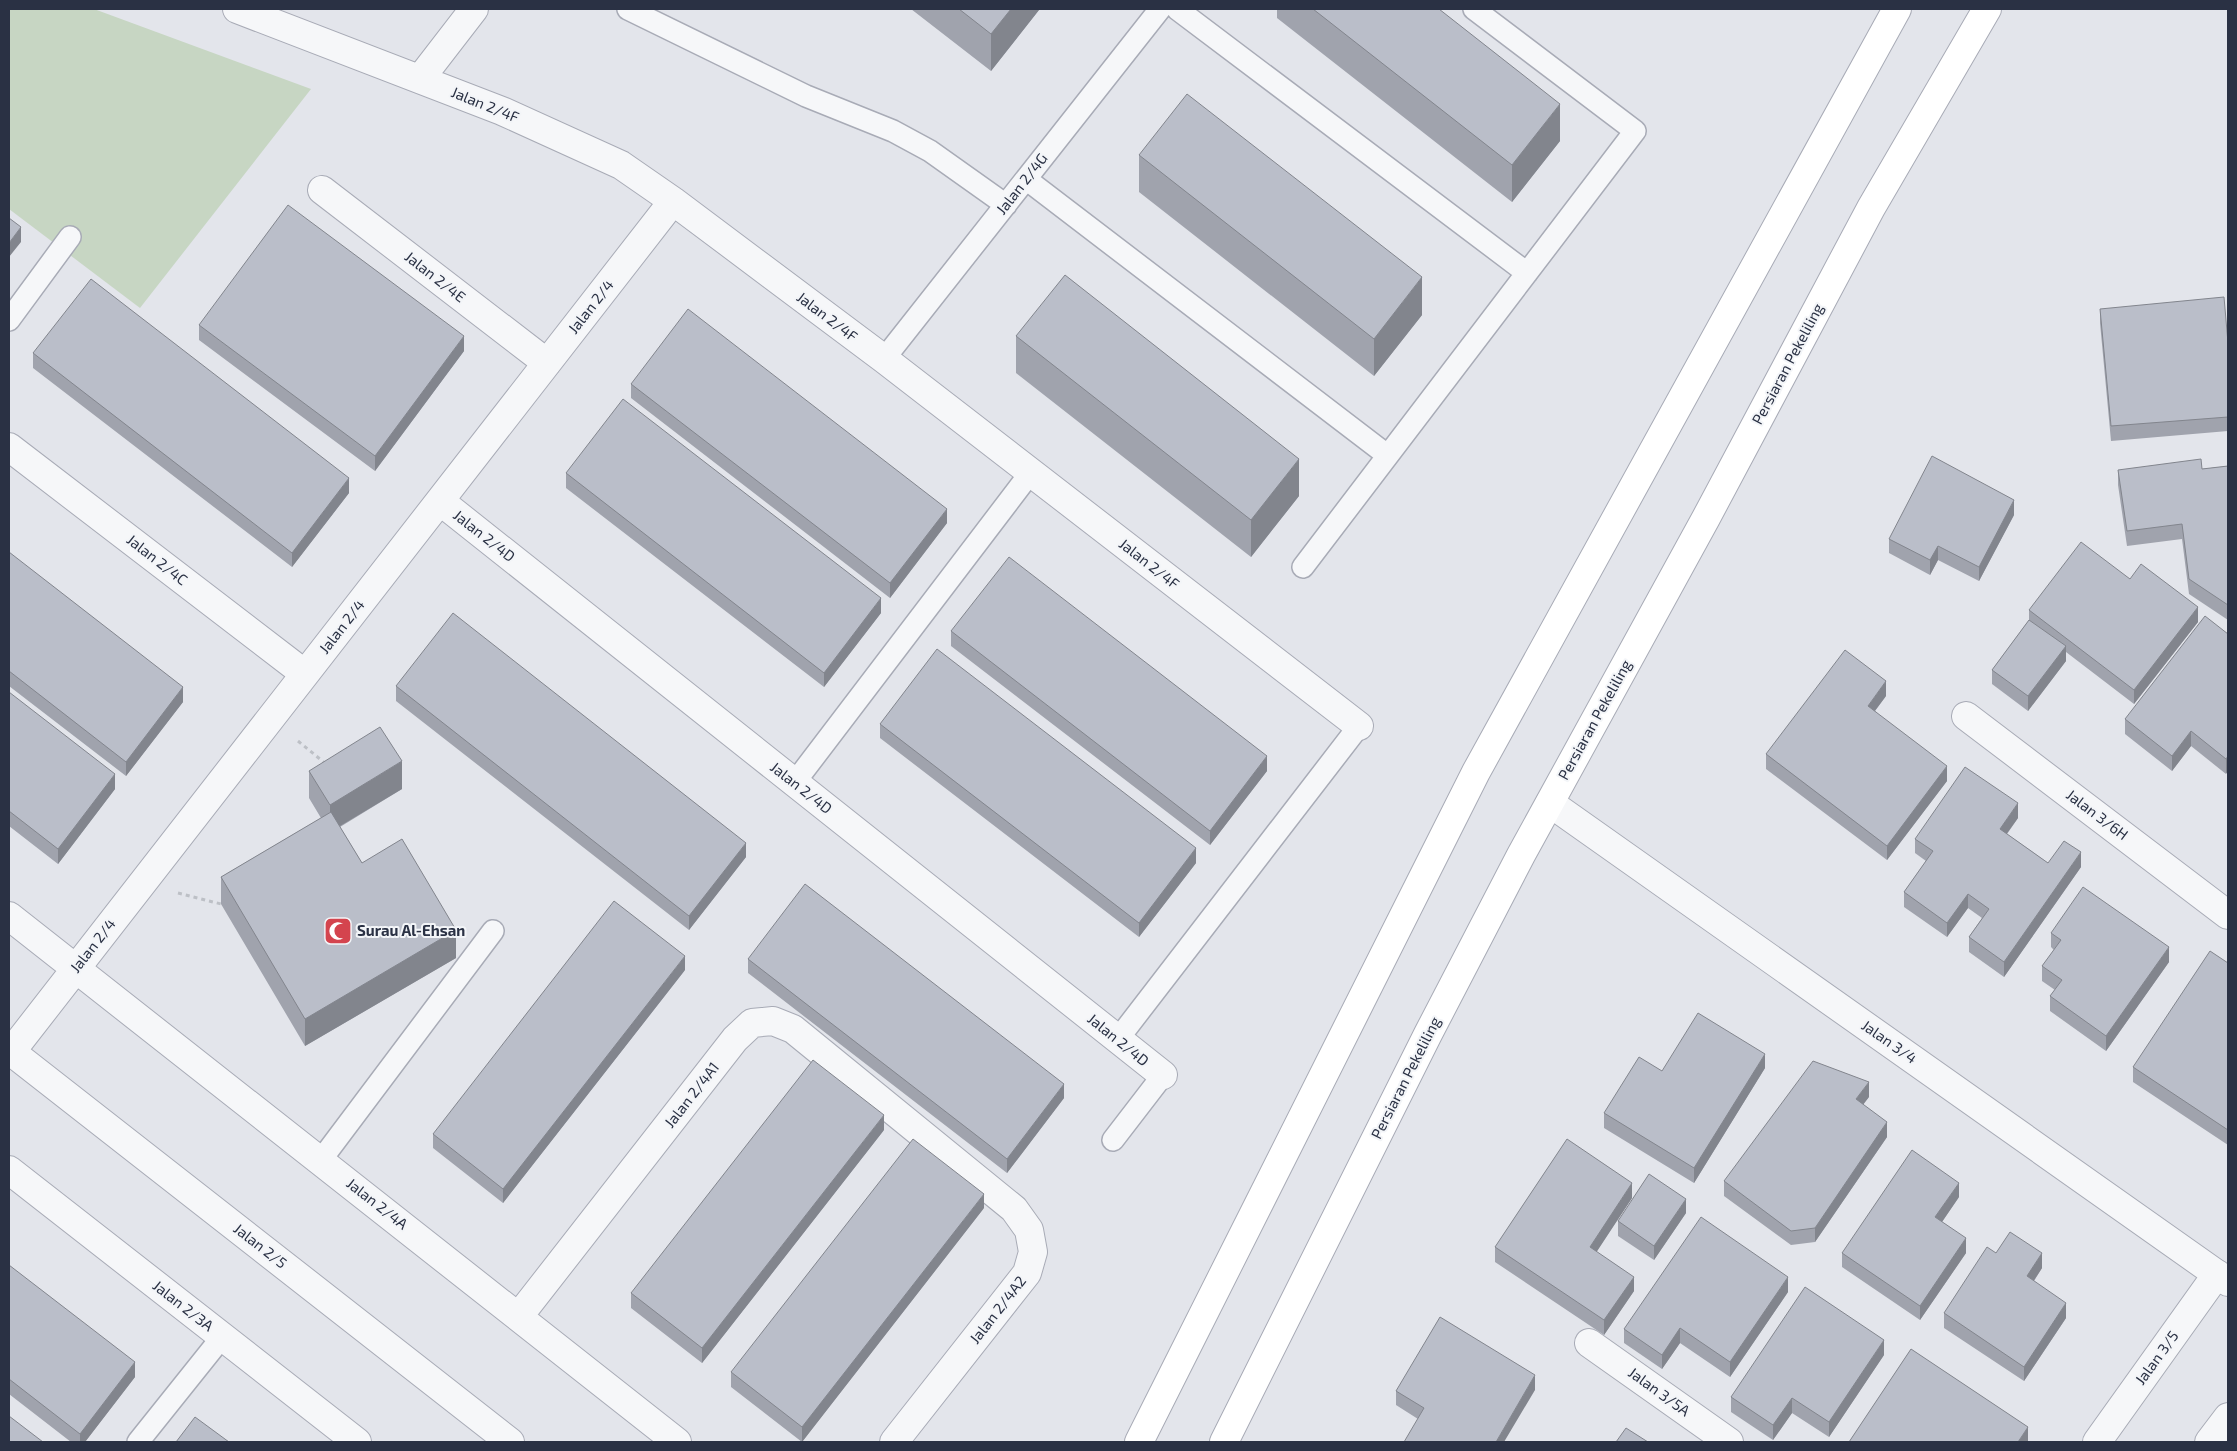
<svg xmlns="http://www.w3.org/2000/svg" width="2237" height="1451" viewBox="0 0 2237 1451" font-family="'Exo 2',sans-serif">
<style>
.green{fill:#c7d6c3}
.lines{fill:none;stroke-linecap:round;stroke-linejoin:round}
.service-casing{stroke:#a8abb6;stroke-width:24}
.minor-casing{stroke:#a8abb6;stroke-width:30}
.tertiary-casing{stroke:#a8abb6;stroke-width:30}
.secondary-casing{stroke:#a8abb6;stroke-width:30}
.path{stroke:#bdc0c6;stroke-width:3;stroke-dasharray:4 4;stroke-linecap:butt}
.service{stroke:#f6f7f9;stroke-width:21}
.minor{stroke:#f6f7f9;stroke-width:28}
.tertiary{stroke:#f6f7f9;stroke-width:28}
.secondary{stroke:#fff;stroke-width:28}
.wall{fill:#a0a3ad}
.shaded-wall{fill:#82858d}
.building{fill:#babec9;stroke:#82858d}
.labels{text-anchor:middle;stroke-width:4;stroke-linejoin:round;paint-order:stroke}
.street-label{font-size:15px;fill:#2a3144;stroke:#f3f5f8}
.poi-label{font-size:15px;font-weight:bold;fill:#2a3144;stroke:#f3f5f8;text-anchor:start}
</style>
<rect width="100%" height="100%" fill="#e3e5eb"/>
<!-- green -->
<path class="green" d="M9,9H94L311,89L140,308L9,209Z"/>
<g class="lines">
<defs>
<path id="service" d="M628,9L806,96L893,131L930,151L1006,205
M1177,9L1527,273
M1026,179L1387,455
M9,320L70,237
M884,359L1160,9
M1303,567L1635,131L1474,9
M795,782L1031,472
M1118,1039L1359,726
M1113,1140L1163,1075
M321,1160L493,931
M138,1442L222,1337"/>
<path id="minor" d="M237,9L502,111L621,165L673,201L884,359L1359,726
M420,79L474,9
M322,190L547,363
M9,447L305,674
M440,501L1163,1075
M1966,716L2228,915
M9,916L677,1442
M11,1052L673,201
M9,1170L357,1442
M519,1316L735,1039L752,1023L773,1021L793,1029L1014,1209L1029,1230L1033,1252L1027,1273L894,1442
M1589,1343L1729,1442
M2097,1442L2217,1274
M2209,1442L2228,1417"/>
<path id="tertiary" d="M1550,803L2228,1282
M9,1050L510,1442"/>
<path id="secondary" d="M1139,1442L1476,772L1897,9
M1224,1442L1428,1034L1521,855L1706,518L1871,208L1987,9"/>
</defs>
<!-- service casing -->
<use href="#service" class="service-casing"/>
<!-- minor casing -->
<use href="#minor" class="minor-casing"/>
<!-- tertiary casing -->
<use href="#tertiary" class="tertiary-casing"/>
<!-- secondary casing -->
<use href="#secondary" class="secondary-casing"/>
<!-- path -->
<path class="path" d="M298,741L326,764
M178,893L221,904"/>
<!-- service -->
<use href="#service" class="service"/>
<!-- minor -->
<use href="#minor" class="minor"/>
<!-- tertiary -->
<use href="#tertiary" class="tertiary"/>
<!-- secondary -->
<use href="#secondary" class="secondary"/>
</g>
<!-- wall -->
<path class="wall" d="M911,9H1039V10L991,71Z
M1277,9H1439L1560,141L1512,202L1277,18Z
M1139,155L1422,315L1374,376L1139,192Z
M2100,309L2228,343V431L2111,441L2100,323Z
M199,325L464,351L375,471L199,340Z
M1016,336L1299,496L1251,557L1016,373Z
M33,353L349,493L292,567L33,368Z
M631,384L947,523L890,598L631,398Z
M2228,466V620L2189,594L2182,539L2127,546L2118,485V470L2202,469Z
M566,473L881,613L824,687L566,488Z
M2014,515L1979,581L1938,560L1930,575L1889,553V539Z
M9,552L183,702L126,776L9,686Z
M2130,579L2198,622L2134,704L2066,652V661L2028,711L1992,684V670L2029,620V610Z
M951,631L1267,771L1210,845L951,646Z
M2228,634L2226,774L2191,746L2172,771L2125,734V719Z
M396,686L746,857L689,930L396,701Z
M9,692L115,789L58,864L9,826Z
M1886,696L1875,711L1947,781L1887,860L1766,769V754Z
M880,724L1196,863L1139,937L880,738Z
M309,771L402,789L340,827L362,863L456,958L305,1046L221,904V877L321,818L309,798Z
M2018,818L2007,834L2048,863L2081,867L2004,977L1969,952V937L1982,918L1968,908L1947,937L1904,907V892L1926,861L1915,853V839Z
M2051,933L2169,962L2106,1051L2050,1011V996L2055,990L2042,981V966L2054,950L2051,947Z
M748,959L1064,1098L1007,1173L748,973Z
M2228,963V1145L2133,1082V1067Z
M685,970L503,1203L433,1148V1134Z
M1765,1068L1694,1183L1604,1128V1113L1662,1071Z
M1869,1097L1863,1104L1887,1137L1815,1242L1791,1245L1724,1196V1181Z
M884,1130L702,1363L631,1308V1293Z
M1959,1197L1942,1222L1966,1253L1920,1320L1842,1267V1253Z
M1632,1198L1596,1252L1634,1291L1604,1335L1495,1262V1247Z
M984,1208L802,1442L731,1387V1372Z
M1686,1213L1654,1260L1618,1236V1221Z
M1996,1253L2042,1268L2034,1281L2066,1318L2024,1381L1944,1328V1313Z
M9,1265L135,1377L85,1442H71L9,1394Z
M1788,1292L1730,1377L1680,1343L1662,1369L1624,1343V1329Z
M1884,1355L1829,1437L1792,1413L1773,1440L1731,1412V1397Z
M1535,1390L1418,1419L1396,1405V1391Z"/>
<!-- shaded-wall -->
<path class="shaded-wall" d="M1011,9H1039V10L991,71V34Z
M1560,104V141L1512,202V165Z
M21,227V242L9,257V243Z
M1422,277V315L1374,376V339Z
M464,336V351L375,471V456Z
M1299,459V496L1251,557V520Z
M349,478V493L292,567V553Z
M2014,500V515L1979,581V567Z
M947,509V523L890,598V583Z
M1938,546V560L1930,575V560Z
M881,598V613L824,687V673Z
M2198,607V622L2134,704V690Z
M2066,646V661L2028,711V696Z
M1886,681V696L1868,720V706Z
M183,687V702L126,776V762Z
M2191,731V746L2172,771V756Z
M1267,756V771L1210,845V831Z
M2228,756V771L2226,774V759Z
M402,761V789L330,832V805Z
M1947,766V781L1887,860V846Z
M115,774V789L58,864V849Z
M2018,803V818L2000,843V829Z
M746,843V857L689,930V916Z
M1196,848V863L1139,937V923Z
M2081,852V867L2004,977V962Z
M1968,894V908L1947,937V923Z
M456,930V958L305,1046V1019Z
M2169,947V962L2106,1051V1036Z
M685,956V970L503,1203V1189Z
M1765,1054V1068L1694,1183V1168Z
M1869,1082V1097L1856,1114V1099Z
M1064,1084V1098L1007,1173V1159Z
M884,1115V1130L702,1363V1348Z
M1887,1122V1137L1815,1242V1228Z
M1632,1183V1198L1590,1262V1247Z
M1959,1183V1197L1935,1232V1217Z
M984,1194V1208L802,1442V1427Z
M1686,1199V1213L1654,1260V1246Z
M1966,1238V1253L1920,1320V1306Z
M2042,1253V1268L2027,1291V1276Z
M1634,1277V1291L1604,1335V1320Z
M1788,1277V1292L1730,1377V1362Z
M2066,1303V1318L2024,1381V1367Z
M1680,1328V1343L1662,1369V1355Z
M1884,1340V1355L1829,1437V1422Z
M135,1362V1377L85,1442H80V1434Z
M1535,1375V1390L1504,1442H1496Z
M1792,1398V1413L1773,1440V1425Z
M2028,1427V1442H2018Z"/>
<!-- building -->
<path class="building" d="M959,9H1011L991,34Z
M1313,9H1439L1560,104L1512,165Z
M1187,94L1422,277L1374,339L1139,155Z
M288,205L464,336L375,456L199,325Z
M9,218L21,227L9,243Z
M1065,275L1299,459L1251,520L1016,336Z
M91,279L349,478L292,553L33,353Z
M2224,297L2228,343V417L2111,426L2100,309Z
M688,309L947,509L890,583L631,384Z
M623,399L881,598L824,673L566,473Z
M1932,456L2014,500L1979,567L1938,546L1930,560L1889,539Z
M2201,459L2202,469L2228,466V605L2189,579L2182,524L2127,531L2118,470Z
M2081,542L2130,579L2141,564L2198,607L2134,690L2029,610Z
M9,552L183,687L126,762L9,671Z
M1009,557L1267,756L1210,831L951,631Z
M453,613L746,843L689,916L396,686Z
M2205,616L2228,634V756L2226,759L2191,731L2172,756L2125,719Z
M2029,620L2066,646L2028,696L1992,670Z
M937,649L1196,848L1139,923L880,724Z
M1845,650L1886,681L1868,706L1947,766L1887,846L1766,754Z
M9,692L115,774L58,849L9,811Z
M380,727L402,761L330,805L309,771Z
M1965,767L2018,803L2000,829L2048,863L2064,841L2081,852L2004,962L1969,937L1989,909L1968,894L1947,923L1904,892L1933,851L1915,839Z
M331,812L362,863L402,839L456,930L305,1019L221,877Z
M805,884L1064,1084L1007,1159L748,959Z
M2083,887L2169,947L2106,1036L2050,996L2062,980L2042,966L2061,940L2051,933Z
M614,901L685,956L503,1189L433,1134Z
M2210,951L2228,963V1130L2133,1067Z
M1698,1013L1765,1054L1694,1168L1604,1113L1639,1057L1662,1071Z
M813,1060L884,1115L702,1348L631,1293Z
M1813,1061L1869,1082L1856,1099L1887,1122L1815,1228L1791,1231L1724,1181Z
M913,1139L984,1194L802,1427L731,1372Z
M1567,1139L1632,1183L1590,1247L1634,1277L1604,1320L1495,1247Z
M1912,1150L1959,1183L1935,1217L1966,1238L1920,1306L1842,1253Z
M1649,1174L1686,1199L1654,1246L1618,1221Z
M1701,1217L1788,1277L1730,1362L1680,1328L1662,1355L1624,1329Z
M2010,1232L2042,1253L2027,1276L2066,1303L2024,1367L1944,1313L1987,1247L1996,1253Z
M9,1265L135,1362L80,1434L9,1379Z
M1805,1287L1884,1340L1829,1422L1792,1398L1773,1425L1731,1397Z
M1440,1317L1535,1375L1496,1442H1404L1424,1408L1396,1391Z
M1911,1349L2028,1427L2018,1442H1849Z
M9,1416L43,1442H9Z
M195,1417L229,1442H176Z
M1626,1428L1648,1442H1616Z"/>
<!-- icons -->
<defs>
<symbol id="mosque-square" viewBox="-11 -11 22 22"><rect x="-9" y="-9" width="18" height="18" rx="4" fill="#d4444e" stroke="#f3f5f8"/><path d="M3.5-4.9A6 6 0 1 0 3.5 4.9A5 5 0 1 1 3.5-4.9Z" fill="#fff"/></symbol>
</defs>
<g fill-rule="evenodd">
<use href="#mosque-square" x="322" y="915" width="32" height="32"/>
</g>
<g class="labels">
<!-- street labels -->
<g class="street-label">
<text transform="translate(485 105) rotate(22)" y="5">Jalan 2/4F</text>
<text transform="translate(1022 184) rotate(-52)" y="5">Jalan 2/4G</text>
<text transform="translate(435 277) rotate(38)" y="5">Jalan 2/4E</text>
<text transform="translate(591 307) rotate(-52)" y="5">Jalan 2/4</text>
<text transform="translate(827 317) rotate(37)" y="5">Jalan 2/4F</text>
<text transform="translate(1788 364) rotate(-62)" y="5">Persiaran Pekeliling</text>
<text transform="translate(484 536) rotate(38)" y="5">Jalan 2/4D</text>
<text transform="translate(157 560) rotate(38)" y="5">Jalan 2/4C</text>
<text transform="translate(1149 564) rotate(38)" y="5">Jalan 2/4F</text>
<text transform="translate(342 627) rotate(-52)" y="5">Jalan 2/4</text>
<text transform="translate(1595 720) rotate(-61)" y="5">Persiaran Pekeliling</text>
<text transform="translate(801 788) rotate(38)" y="5">Jalan 2/4D</text>
<text transform="translate(2097 815) rotate(37)" y="5">Jalan 3/6H</text>
<text transform="translate(93 946) rotate(-52)" y="5">Jalan 2/4</text>
<text transform="translate(1118 1040) rotate(39)" y="5">Jalan 2/4D</text>
<text transform="translate(1889 1042) rotate(35)" y="5">Jalan 3/4</text>
<text transform="translate(1406 1078) rotate(-63)" y="5">Persiaran Pekeliling</text>
<text transform="translate(692 1095) rotate(-52)" y="5">Jalan 2/4A1</text>
<text transform="translate(377 1204) rotate(38)" y="5">Jalan 2/4A</text>
<text transform="translate(260 1246) rotate(38)" y="5">Jalan 2/5</text>
<text transform="translate(183 1306) rotate(38)" y="5">Jalan 2/3A</text>
<text transform="translate(998 1310) rotate(-52)" y="5">Jalan 2/4A2</text>
<text transform="translate(2157 1358) rotate(-54)" y="5">Jalan 3/5</text>
<text transform="translate(1659 1392) rotate(36)" y="5">Jalan 3/5A</text>
</g>
<!-- poi labels -->
<g class="poi-label">
<text x="357" y="936">Surau Al-Ehsan</text>
</g>
</g>
<!-- border -->
<rect width="2237" height="1451" fill="none" stroke="#2a3144" stroke-width="20"/>
</svg>
